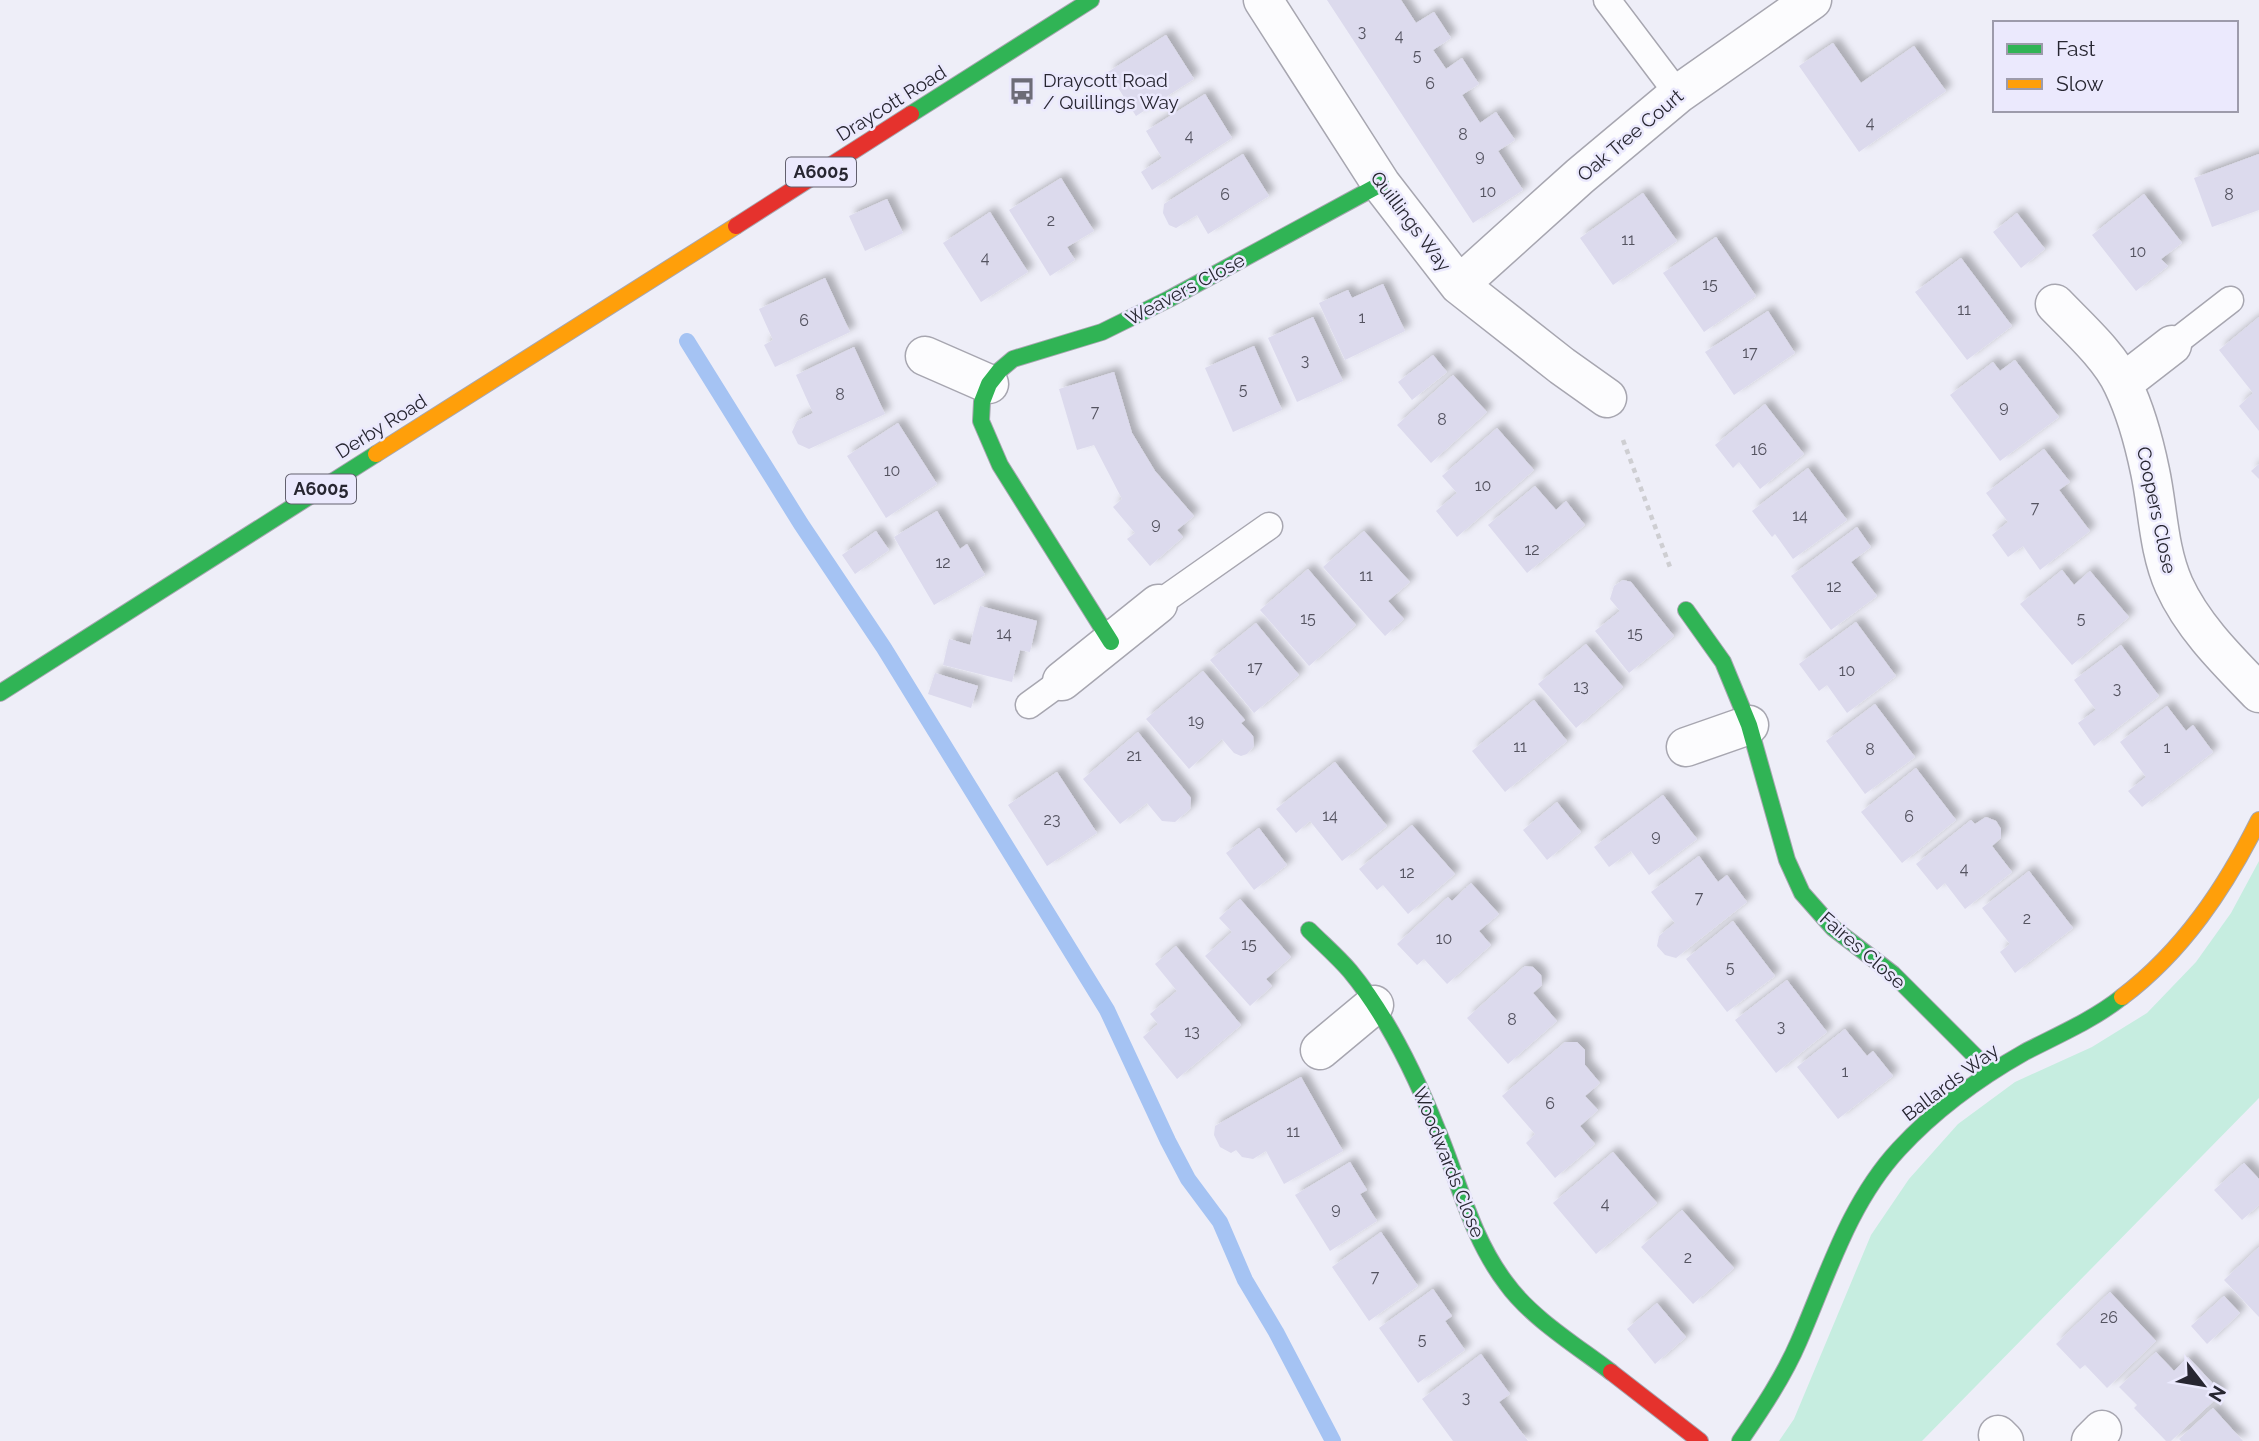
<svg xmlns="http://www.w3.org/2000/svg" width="2259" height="1441" viewBox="0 0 2259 1441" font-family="Raleway,sans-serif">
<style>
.green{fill:#c6ede0}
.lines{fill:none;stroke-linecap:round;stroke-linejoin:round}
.stream{stroke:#a5c3f3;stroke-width:16}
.building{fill:#dcdaed;filter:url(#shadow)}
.lane-casing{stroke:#a7a6b0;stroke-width:29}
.street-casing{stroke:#a7a6b0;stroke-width:41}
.fast-casing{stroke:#a7a6b0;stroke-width:18}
.slow-casing{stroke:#a7a6b0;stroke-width:18}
.jam-casing{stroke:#a7a6b0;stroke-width:18}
.path{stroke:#ceced2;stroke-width:4.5;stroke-dasharray:5 5;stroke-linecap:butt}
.lane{stroke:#fcfcfe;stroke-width:26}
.street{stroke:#fcfcfe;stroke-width:38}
.fast{stroke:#30b455;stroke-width:16}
.slow{stroke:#ff9f0a;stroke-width:16}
.jam{stroke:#e5322d;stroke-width:16}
.labels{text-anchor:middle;stroke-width:5;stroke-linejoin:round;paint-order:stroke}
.number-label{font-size:16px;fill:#545360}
.shield{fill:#ebe9fd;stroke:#62606e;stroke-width:2}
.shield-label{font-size:18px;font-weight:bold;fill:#272631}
.poi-label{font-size:19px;fill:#272631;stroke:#ebe9fd;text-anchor:start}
.street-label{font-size:19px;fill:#272631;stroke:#ebe9fd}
</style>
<defs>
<filter id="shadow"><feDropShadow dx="6" dy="-6" stdDeviation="3.5" flood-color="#0004"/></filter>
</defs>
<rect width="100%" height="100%" fill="#eeeef8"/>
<!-- green -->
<path class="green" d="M2259,861V1098L1922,1441H1779L1794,1419L1871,1235L1909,1179L1958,1124L2015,1082L2092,1047L2147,1013L2196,962L2231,913Z"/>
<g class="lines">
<!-- stream -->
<path class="stream" d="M687,341L801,524L884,648L1107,1010L1168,1141L1188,1179L1220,1222L1245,1280L1276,1332L1333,1441"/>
</g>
<!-- building -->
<path class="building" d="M1327,0H1401L1416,23L1434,12L1451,38L1433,50L1446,69L1462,58L1479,84L1462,95L1480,123L1496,112L1515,140L1498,151L1523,190L1473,223Z
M1166,35L1194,79L1136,116L1108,72Z
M1833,43L1861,83L1914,46L1946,91L1859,152L1799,66Z
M1205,94L1232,138L1152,190L1141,172L1162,158L1146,131Z
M1243,154L1269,196L1208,234L1197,215L1176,228L1169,225L1163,213L1164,204Z
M2259,154V210L2212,227L2194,178Z
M1061,178L1094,231L1067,247L1075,260L1050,276L1009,210Z
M1643,193L1677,241L1613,285L1580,238Z
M2144,194L2182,243L2161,259L2168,266L2136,291L2092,235Z
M887,199L903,233L865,251L849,216Z
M990,212L1028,272L981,302L943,243Z
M2017,213L2045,249L2021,268L1993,232Z
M1716,237L1756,296L1704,332L1663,273Z
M1961,258L2012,326L1967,360L1915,292Z
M825,278L850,332L775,367L764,345L773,340L759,309Z
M1383,284L1405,331L1345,360L1319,303L1348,290L1352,298Z
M1768,311L1795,353L1734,395L1705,352Z
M1313,317L1343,381L1297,402L1268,338Z
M2259,317V431L2239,406L2253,393L2219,350Z
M1254,346L1282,410L1233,432L1205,368Z
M854,347L885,414L809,449L798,444L792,432L797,421L813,413L796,375Z
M1433,355L1447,372L1412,400L1398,382Z
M2015,360L2059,417L2000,461L1950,395L1993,362L2000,371Z
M1114,372L1132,433L1155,471L1194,516L1177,530L1183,537L1150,566L1127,539L1135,533L1113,507L1122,499L1094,445L1077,450L1059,389Z
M1453,375L1487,412L1431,463L1397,425Z
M1765,404L1804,454L1760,489L1739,462L1733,468L1715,445Z
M898,423L937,484L886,518L847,456Z
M1497,428L1534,470L1457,537L1436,511L1457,493L1442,476Z
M2044,449L2070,482L2059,490L2090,531L2040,570L2023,546L2008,557L1992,535L2008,522L1986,493Z
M2259,464V479L2251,471Z
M1808,468L1847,520L1793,559L1775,534L1772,537L1752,511Z
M1535,486L1556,510L1566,501L1585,525L1527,573L1488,525Z
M937,511L960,549L967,544L985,575L934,605L894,537Z
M1857,527L1871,547L1851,562L1877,596L1831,630L1791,576Z
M876,531L889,550L855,574L842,555Z
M1364,531L1410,582L1388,601L1404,619L1385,636L1323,567Z
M1308,569L1356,625L1309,666L1260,610Z
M2062,570L2074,585L2090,571L2129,617L2072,665L2020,604Z
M1623,580L1631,582L1674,636L1629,673L1595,631L1620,611L1610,599L1614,586Z
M980,606L1037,621L1030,652L1020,650L1012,682L943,665L949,639L970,645Z
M1856,622L1896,676L1847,713L1827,685L1819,691L1799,664Z
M1256,623L1299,675L1254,713L1210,660Z
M1586,644L1623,687L1576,728L1538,684Z
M2121,645L2159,696L2094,746L2078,723L2096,710L2074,680Z
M1203,671L1245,720L1241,723L1253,736L1254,746L1247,754L1241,756L1234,753L1222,739L1189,769L1146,719Z
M935,673L978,686L971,708L928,694Z
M1534,700L1567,741L1505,792L1472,751Z
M1875,704L1915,757L1865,794L1826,741Z
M2167,706L2186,731L2193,725L2213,752L2142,807L2128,791L2146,777L2120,742Z
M1138,732L1191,798L1190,809L1175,822L1162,821L1147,803L1120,824L1083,779Z
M1335,762L1387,826L1342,861L1310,821L1296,833L1276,809Z
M1916,768L1956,820L1902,863L1861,812Z
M1057,772L1097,833L1047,866L1008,805Z
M1663,795L1697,839L1649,875L1631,851L1609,867L1594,847Z
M1557,802L1581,832L1547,860L1523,830Z
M1986,817L1996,821L2001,829V838L1992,846L2012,872L1965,909L1945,883L1937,890L1916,864L1971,820L1975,824Z
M1412,825L1455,874L1408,914L1383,885L1377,890L1359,869Z
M1259,828L1287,865L1254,890L1226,853Z
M1699,856L1718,882L1727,875L1747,902L1676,958L1665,955L1657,946L1659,936L1675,923L1651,892Z
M2029,871L2073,928L2015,973L2000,952L2010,944L1982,908Z
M1471,883L1499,914L1479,931L1491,945L1447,984L1424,959L1417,965L1397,944L1448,897L1452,901Z
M1240,899L1291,957L1266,979L1272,986L1250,1006L1205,956L1232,932L1219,918Z
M1733,921L1775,976L1727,1012L1686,959Z
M1176,946L1241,1025L1177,1079L1143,1037L1158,1024L1150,1014L1177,991L1155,964Z
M1525,966L1533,967L1541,975L1542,985L1533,993L1557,1021L1508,1064L1467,1018Z
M1787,980L1827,1032L1776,1073L1735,1020Z
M1845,1029L1867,1056L1873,1051L1893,1076L1838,1119L1797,1067Z
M1565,1042H1577L1585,1050V1065L1600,1083L1585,1096L1598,1110L1580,1126L1595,1144L1555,1178L1526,1143L1535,1134L1502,1096Z
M1301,1077L1343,1151L1284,1184L1266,1151L1253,1159L1242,1157L1236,1150L1231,1153L1220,1147L1214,1135L1215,1126Z
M1613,1152L1657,1203L1596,1254L1553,1203Z
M1350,1162L1367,1190L1360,1194L1377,1221L1330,1251L1295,1195Z
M2244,1163L2259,1179V1205L2242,1220L2214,1190Z
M1682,1210L1734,1268L1693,1304L1641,1247Z
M1381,1232L1418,1286L1369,1321L1332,1267Z
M2259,1247V1317L2224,1280Z
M1433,1289L1452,1316L1445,1321L1465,1350L1418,1383L1379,1328Z
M2110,1292L2156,1341L2107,1388L2085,1365L2080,1369L2056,1344Z
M2224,1296L2240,1313L2207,1344L2191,1326Z
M1657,1303L1686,1337L1655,1364L1627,1329Z
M2156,1352L2174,1371L2188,1357L2222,1393L2171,1441H2166L2134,1408L2137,1405L2119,1387Z
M1481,1354L1510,1394L1499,1402L1528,1441H1453L1422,1399Z
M2213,1408L2243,1441H2181L2179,1439Z"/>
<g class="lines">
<defs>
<path id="lane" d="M1607,0L1678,94
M2172,345L2230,300
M1158,604L1269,526
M1029,705L1062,681"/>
<path id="street" d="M1263,0L1381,184L1459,285L1562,366L1607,398
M1459,285L1580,176L1678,94L1812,0
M2055,304C2077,327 2110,356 2123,385C2136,412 2144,442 2150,471C2158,508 2158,549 2174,585C2193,627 2228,661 2259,693
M925,356L989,384
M2123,383L2172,345
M1062,681L1158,604
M1686,747L1749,725
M1320,1050L1374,1005
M1998,1435L2004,1441
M2091,1441L2102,1430"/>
<path id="fast" d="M911,114L1091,0
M1686,610L1723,662L1749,725L1787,860L1802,893L1833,928L1893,974L1991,1072
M1111,642L1000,465L981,421L982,402L989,384L1000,370L1013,359L1102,332L1169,299L1381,184
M0,693L376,454
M1309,930C1323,944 1338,957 1350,971C1388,1017 1415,1074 1437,1129C1459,1181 1471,1237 1506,1283C1531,1318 1577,1346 1611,1372
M1740,1441C1762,1409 1784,1376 1799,1341C1828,1274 1849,1203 1899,1149C1935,1110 1979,1078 2025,1052C2058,1035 2093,1020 2122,997"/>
<path id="slow" d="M376,454L736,226
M2122,997C2183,951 2225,888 2259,820"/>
<path id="jam" d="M736,226L911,114
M1611,1372L1700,1441"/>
</defs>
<!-- lane casing -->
<use href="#lane" class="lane-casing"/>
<!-- street casing -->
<use href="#street" class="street-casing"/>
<!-- fast casing -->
<use href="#fast" class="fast-casing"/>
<!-- slow casing -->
<use href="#slow" class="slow-casing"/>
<!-- jam casing -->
<use href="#jam" class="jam-casing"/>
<!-- path -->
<path class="path" d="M1623,440L1670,567"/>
<!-- lane -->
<use href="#lane" class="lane"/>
<!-- street -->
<use href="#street" class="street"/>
<!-- fast -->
<use href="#fast" class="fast"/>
<!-- slow -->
<use href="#slow" class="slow"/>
<!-- jam -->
<use href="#jam" class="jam"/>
</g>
<!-- icons -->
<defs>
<symbol id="bus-bare" viewBox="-9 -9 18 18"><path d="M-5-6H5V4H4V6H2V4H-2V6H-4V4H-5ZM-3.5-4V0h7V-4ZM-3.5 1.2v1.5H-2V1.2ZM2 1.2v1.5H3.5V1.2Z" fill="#6d6c77" stroke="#ebe9fd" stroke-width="2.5" paint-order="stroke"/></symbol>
</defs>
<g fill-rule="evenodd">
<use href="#bus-bare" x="1003" y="72" width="38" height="38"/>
</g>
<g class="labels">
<!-- number labels -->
<g class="number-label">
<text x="1362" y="37">3</text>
<text x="1399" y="41">4</text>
<text x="1417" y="61">5</text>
<text x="1430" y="89">6</text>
<text x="1870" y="128">4</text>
<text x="1463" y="140">8</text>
<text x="1189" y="141">4</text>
<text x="1480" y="161">9</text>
<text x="1488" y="197">10</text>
<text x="1225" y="200">6</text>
<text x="2229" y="200">8</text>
<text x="1051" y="226">2</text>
<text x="1628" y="245">11</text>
<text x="2138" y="257">10</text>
<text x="985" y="263">4</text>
<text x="1710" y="290">15</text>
<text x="1964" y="315">11</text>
<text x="1362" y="323">1</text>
<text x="804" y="326">6</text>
<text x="1750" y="358">17</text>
<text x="1305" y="366">3</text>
<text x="1243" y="395">5</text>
<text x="840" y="400">8</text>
<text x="2004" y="412">9</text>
<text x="1095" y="417">7</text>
<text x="1442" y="425">8</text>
<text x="1759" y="455">16</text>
<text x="892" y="476">10</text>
<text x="1483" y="491">10</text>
<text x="2035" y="513">7</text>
<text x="1800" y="521">14</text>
<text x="1156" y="529">9</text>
<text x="1532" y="555">12</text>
<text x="943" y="568">12</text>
<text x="1366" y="581">11</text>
<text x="1834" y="592">12</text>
<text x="1308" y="624">15</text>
<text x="2081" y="624">5</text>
<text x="1004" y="639">14</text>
<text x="1635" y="639">15</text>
<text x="1255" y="673">17</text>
<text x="1847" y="676">10</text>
<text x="1581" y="692">13</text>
<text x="2117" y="694">3</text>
<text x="1196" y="726">19</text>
<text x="1520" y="752">11</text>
<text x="2167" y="753">1</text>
<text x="1870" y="755">8</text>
<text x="1134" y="761">21</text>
<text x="1330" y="821">14</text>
<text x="1909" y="822">6</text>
<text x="1052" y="825">23</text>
<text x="1656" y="841">9</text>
<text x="1964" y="874">4</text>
<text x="1407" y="878">12</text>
<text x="1699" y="903">7</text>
<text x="2027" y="924">2</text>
<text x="1444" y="944">10</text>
<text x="1249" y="950">15</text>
<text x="1730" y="973">5</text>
<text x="1512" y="1025">8</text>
<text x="1781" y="1032">3</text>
<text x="1192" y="1037">13</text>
<text x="1845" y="1077">1</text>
<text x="1550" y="1109">6</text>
<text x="1293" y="1137">11</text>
<text x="1605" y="1209">4</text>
<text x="1336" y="1214">9</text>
<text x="1688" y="1263">2</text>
<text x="1375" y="1282">7</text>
<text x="2109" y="1323">26</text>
<text x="1422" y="1345">5</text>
<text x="1466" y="1403">3</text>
</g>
<!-- shield labels -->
<g class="shield">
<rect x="786" y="157.5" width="70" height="29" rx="5"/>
<rect x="286" y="474.5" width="70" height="29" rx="5"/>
</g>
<g class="shield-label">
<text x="821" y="178">A6005</text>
<text x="321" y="495">A6005</text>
</g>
<!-- poi labels -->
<g class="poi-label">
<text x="1043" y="87">Draycott Road<tspan x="1043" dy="22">/ Quillings Way</tspan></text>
</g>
<!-- street labels -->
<g class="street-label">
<text transform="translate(891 103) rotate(-32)" y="7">Draycott Road</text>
<text transform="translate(1630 135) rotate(-40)" y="7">Oak Tree Court</text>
<text transform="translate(1411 221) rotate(53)" y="7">Quillings Way</text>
<text transform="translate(1185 289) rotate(-28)" y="7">Weavers Close</text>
<text transform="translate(381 426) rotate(-32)" y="7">Derby Road</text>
<text transform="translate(2157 510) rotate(78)" y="7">Coopers Close</text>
<text transform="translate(1863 950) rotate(41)" y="7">Faires Close</text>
<text transform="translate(1950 1082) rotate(-37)" y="7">Ballards Way</text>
<text transform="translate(1449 1162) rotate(68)" y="7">Woodwards Close</text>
</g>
</g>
<!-- legend -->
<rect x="1993" y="21" width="245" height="91" fill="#ebe9fd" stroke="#9d9bab" stroke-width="2"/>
<rect x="2007" y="44" width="35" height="10" fill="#30b455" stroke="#9d9bab" stroke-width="2"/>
<text x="2056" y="56" font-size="21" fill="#272631">Fast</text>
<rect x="2007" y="79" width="35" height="10" fill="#ff9f0a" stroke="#9d9bab" stroke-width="2"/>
<text x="2056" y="91" font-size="21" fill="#272631">Slow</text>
<!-- north arrow -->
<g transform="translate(2203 1385) rotate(121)" stroke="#ebe9fd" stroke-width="5" paint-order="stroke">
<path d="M0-5L12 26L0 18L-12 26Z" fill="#272631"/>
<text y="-10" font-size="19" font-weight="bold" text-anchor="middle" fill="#272631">N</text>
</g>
</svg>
